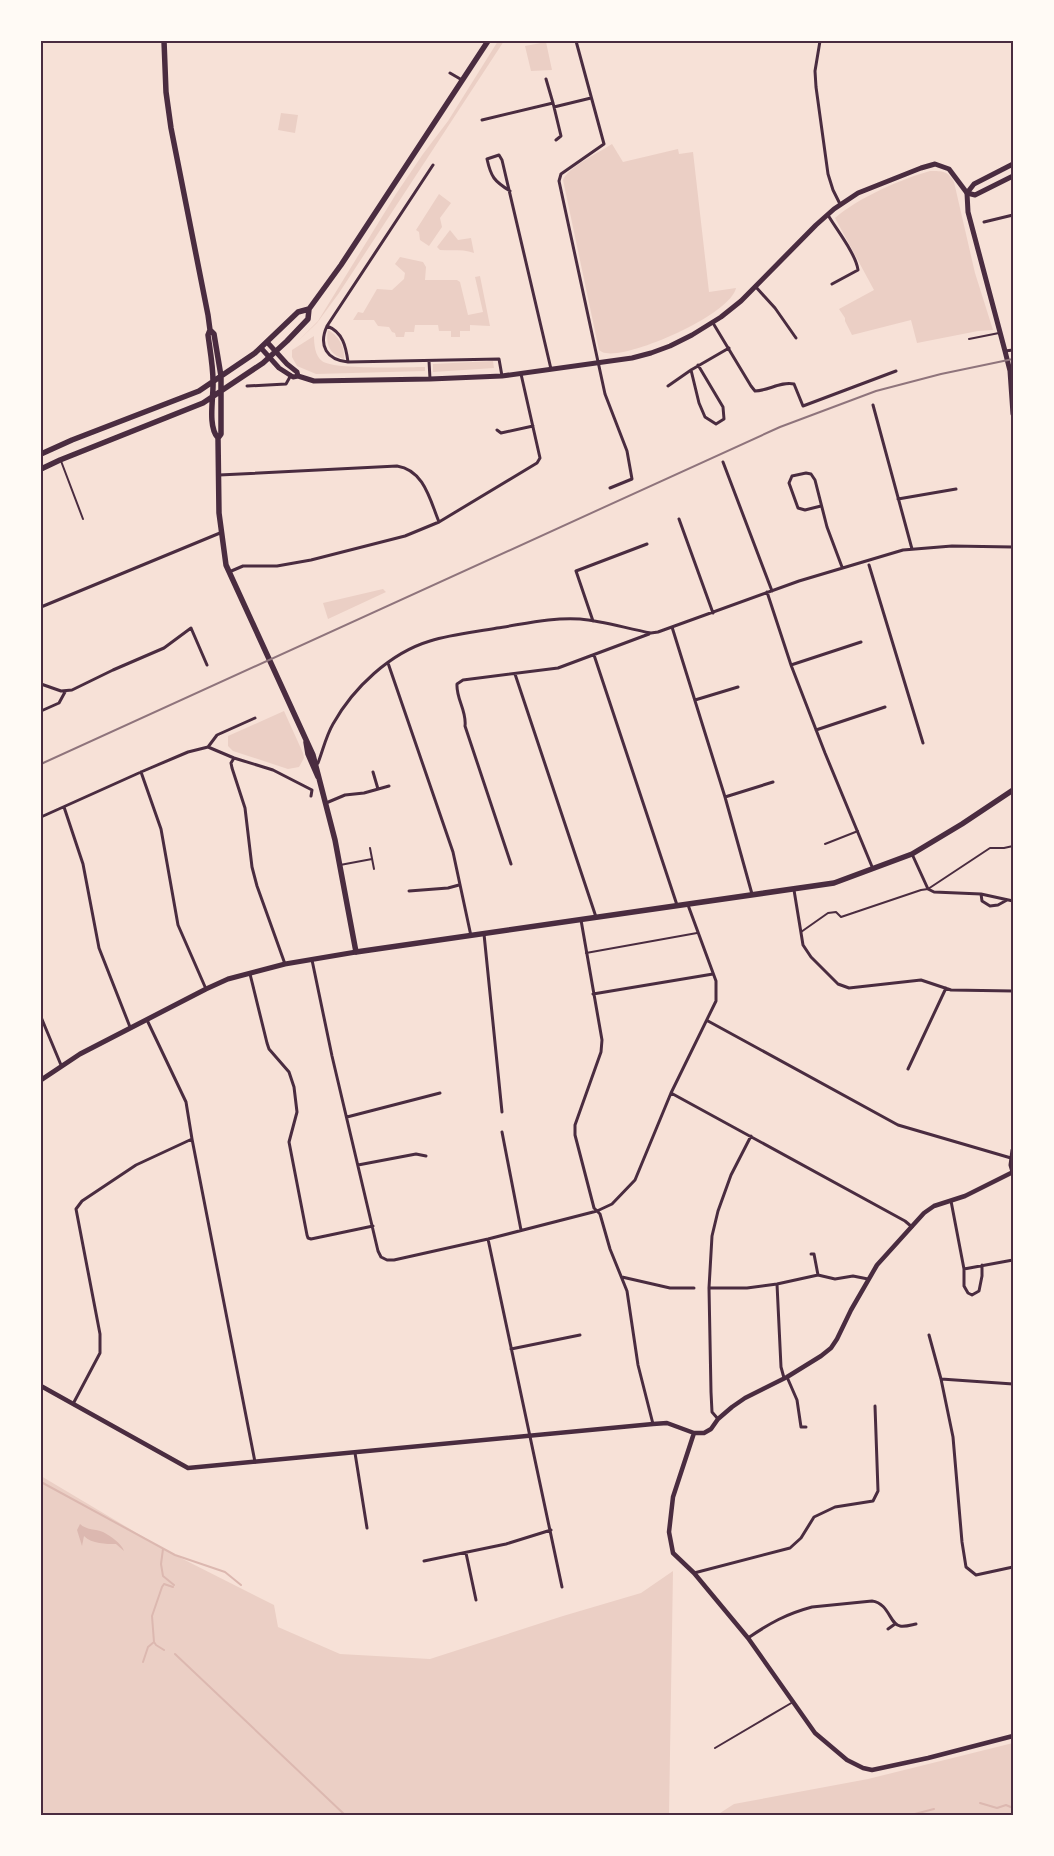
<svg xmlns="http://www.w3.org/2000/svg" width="1054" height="1856" viewBox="0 0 1054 1856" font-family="Overpass,sans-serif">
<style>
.green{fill:#ebcfc5}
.water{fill:#dcb8b0}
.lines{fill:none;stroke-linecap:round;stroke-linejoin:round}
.stream{stroke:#dcb8b0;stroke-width:2}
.service{stroke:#4a2c40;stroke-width:2}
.minor{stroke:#4a2c40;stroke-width:3}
.tertiary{stroke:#4a2c40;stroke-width:4.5}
.secondary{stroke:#4a2c40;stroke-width:5}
.primary{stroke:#4a2c40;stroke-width:5}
.trunk{stroke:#4a2c40;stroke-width:5.5}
.rail{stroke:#8f747c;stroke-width:2}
.neatline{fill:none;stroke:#4a2c40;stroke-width:2}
</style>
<rect width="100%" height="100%" fill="#f7e1d7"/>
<!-- green -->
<path class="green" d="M498,41H504L339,293L317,323L297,342L318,321L396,194L423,154L448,121Z
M546,42L552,70L531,71L525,46Z
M281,113L298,115L295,133L278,130Z
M612,144L623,162L678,149L679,154L693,152L709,292L736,288C730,315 631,358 606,353C603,353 601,351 599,350L563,180C568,167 600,152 612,144Z
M930,171C943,171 948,171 954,182L975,273L993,330L978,331L917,343L911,320L852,335L845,321V318L839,309L874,290L835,218C858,198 901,179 930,171Z
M439,194L451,203L440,218L442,227L429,246L420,240L419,232L416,230Z
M450,230L458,240L471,238L474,253C464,249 452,251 440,250L437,247Z
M400,257L423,262L426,267L425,280H457L460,282L468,315L483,312L475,277L480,276L490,326L470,325V331H460V337H451V331H439L438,325H415L414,332H405L404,337H396L395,333L392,332L389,327L378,326L374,320H353L358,312L363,313L377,289L392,290L404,279L405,273L395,264Z
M328,330C339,336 345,347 344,359C330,355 325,344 328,330Z
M314,336C314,344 315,356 322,361C333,370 407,367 425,367V371L316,374L297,366L292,357V350Z
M493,361L494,368L433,372V364Z
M383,589L386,592L328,619L323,603Z
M284,711L303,753L304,758L299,767L288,769L233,751L228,746V736Z
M41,1476L167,1551L274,1605L278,1627L340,1654L430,1659L563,1616L641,1593L673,1571L669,1815H41Z
M1013,1743V1815H717L734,1804L868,1779Z"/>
<!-- water -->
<path class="water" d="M80,1524C86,1530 96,1529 103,1532C111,1536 122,1544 124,1551L116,1544C106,1544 92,1544 84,1536L82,1546L77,1530Z"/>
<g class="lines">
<!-- stream -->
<path class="stream" d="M41,1482L175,1555L225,1572L241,1585
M163,1549L161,1564L163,1576L174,1585
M164,1650L156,1645L154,1642L152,1616L162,1587L164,1584L173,1587
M175,1654L345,1815
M143,1662L148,1647L154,1642
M980,1803L997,1808L1006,1805L1013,1808
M911,1815L934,1809"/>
<!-- service -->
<path class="service" d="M969,339L999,333
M61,461L83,519
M825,844L858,831
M370,848L374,869
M340,865L372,859
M801,932L828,913L836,912L841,917L921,890L928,889L990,848H1004L1013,846
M586,953L697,933
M715,1748L793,1702"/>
<!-- minor -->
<path class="minor" d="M576,41L604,144L561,174L559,181L605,394L627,451L632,479L610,488
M820,41L815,71L816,87L828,174L833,190L840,204
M450,73L462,80
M546,79L553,103
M554,107L561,136L556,140
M482,120L553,103L554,107L591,98
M510,191C494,181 491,177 487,159L499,155L502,160L551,369
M828,215C836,229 856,254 858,270L832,284
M984,222L1013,215
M755,286L775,308L796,338
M713,323L751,386L755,391C768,391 781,381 794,384L803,406L896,371
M327,326L433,165
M1005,351L1013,350
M429,361L430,379
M348,362C346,347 343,332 327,326C318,346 327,360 348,362L499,359L502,376
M691,370L699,403L705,417L716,424L724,419L723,407L698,365
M247,386L286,384L291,375
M668,386L691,370L729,348
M873,405L912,549
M497,430L501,433L533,426
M723,462L772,591
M219,475L397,466C424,470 430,500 439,522
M898,499L956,489
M821,506L805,510L798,508L789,483L792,476L806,473L811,474L815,480L827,527L842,567
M679,519L713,613
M869,565L923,743
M229,572L243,566H277L311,560L405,536L439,522L537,463L540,458L521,374
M767,592L791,665L825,753L873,869
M41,607L220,533
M593,621L576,571L647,544
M672,627L725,797L752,894
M594,655L677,905
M388,663L453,852L471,936
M791,665L861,642
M515,674L596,917
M41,684L61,691L72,690L113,670L164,648L191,628L207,665
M695,700L738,687
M41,711L59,703L65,692
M816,730L885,707
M208,747L234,758L273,770L312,790L311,796
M234,758L231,763L232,768L245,808L252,867L257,886L285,964
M317,764L318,763C323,750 326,736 333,724C353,688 390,653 430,641C452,634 475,632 497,628C524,624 553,617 580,619C604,621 628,629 651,633L658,632L799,581L903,550L952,546L1013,547
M141,772L161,829L178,925L206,989
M373,772L378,789
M725,797L773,782
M326,803L345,795L364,793L389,786
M64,807L83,864L99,948L130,1027
M41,817L141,772L188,752L208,747L217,735L255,718
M912,854L928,889L934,892L981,894L1013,901
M511,864L465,726C467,711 456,699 457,684L463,680L558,668L649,634
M794,890L803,945L811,957L838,984L849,988L921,980L951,990L1013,991
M409,891L448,888L459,885
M981,894L982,901L990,906L998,905L1007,900
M581,920L602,1040L601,1052L575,1125V1135L594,1208L600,1214L610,1249L627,1291L638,1365L653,1424
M484,934L502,1112
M312,960L332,1056L378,1251L381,1257L387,1260H394L488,1239L597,1211L612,1204L635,1180L671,1093L716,1001V981L688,905
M250,974L267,1043L269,1049L289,1072L294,1087L297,1112L289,1142L307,1235L308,1238L311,1239L373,1226
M593,994L713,974
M41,1017L61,1065
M147,1020L186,1102L192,1139L255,1462
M708,1021L898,1125L1011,1158
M908,1069L946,988
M671,1093L905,1221L912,1227
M347,1117L440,1093
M502,1132L521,1230
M358,1165L416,1154L426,1156
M951,1201L964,1269
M488,1239L562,1587
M811,1254H814L818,1275
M982,1265V1276L979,1291L972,1295L968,1293L964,1286V1269L1013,1260
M622,1277L670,1288H694
M777,1284L781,1367L784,1378
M709,1288H747L777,1284L818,1275L835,1279L853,1276L868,1279
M929,1335L941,1379
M511,1349L580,1335
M787,1377L797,1400L801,1427H806
M1013,1384L941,1379L953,1437L962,1542L966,1567L976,1575L1013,1567
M73,1404L100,1353V1334L76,1209L82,1201L136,1165L192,1139
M718,1419L712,1412L711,1392L709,1288L712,1236L718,1211L731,1175L751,1136
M355,1453L367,1528
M466,1553L476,1600
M424,1561L506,1544L551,1530
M694,1573L790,1548L801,1538L814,1517L835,1507L873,1501L878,1491L875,1406
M888,1629L895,1624
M748,1638C770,1623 786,1614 812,1607L872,1601C889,1603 890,1625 900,1626C905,1627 911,1625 916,1624"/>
<!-- tertiary -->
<path class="tertiary" d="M41,1386L188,1468L653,1424L667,1423L694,1433H704L711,1429L718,1419L732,1407L745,1398L787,1377L821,1356L831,1348L837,1339L851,1310L877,1265L924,1213L934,1206L965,1196L1013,1172
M694,1433L673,1497L669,1532L673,1553L694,1573L748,1638L815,1733L847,1760L863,1768L872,1770L928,1758L1013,1736"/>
<!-- secondary -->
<path class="secondary" d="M967,193L968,212L1005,351L1010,371L1013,414
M1013,1150L1011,1165L1013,1172"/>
<!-- primary -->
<path class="primary" d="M967,193L974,184L1013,164
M267,342L287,364L297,372L298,376
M261,348L279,368L293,377L298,376L314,381L430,379L502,376L632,358L651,353L670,346L692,335L721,317L741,301L816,225L834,209L858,193L921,168L935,164L949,169L967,193L975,195L1013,176
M41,1080L80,1054L206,989L228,979L285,964L356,952"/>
<!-- trunk -->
<path class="trunk" d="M164,41L166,92L171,128L208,315L210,330L208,335C210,350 213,366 213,381C214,396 207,426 218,438
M210,330L214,334L221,376V434L218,438L219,513L226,565L313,755L335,840L356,952L834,883L912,854L962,824L1013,790
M41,454L72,440L199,391L255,353L298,312L309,309
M41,469L60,460L203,403L263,363L287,341L308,319L309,309L341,265L488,41
M306,742L308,754L318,777"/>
<!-- rail -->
<path class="rail" d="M41,764L780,427L876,391L941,374L1013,359"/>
</g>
<!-- border -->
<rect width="1054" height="1856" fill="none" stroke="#fffaf5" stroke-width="85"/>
<rect x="42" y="42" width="970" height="1772" class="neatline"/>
</svg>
